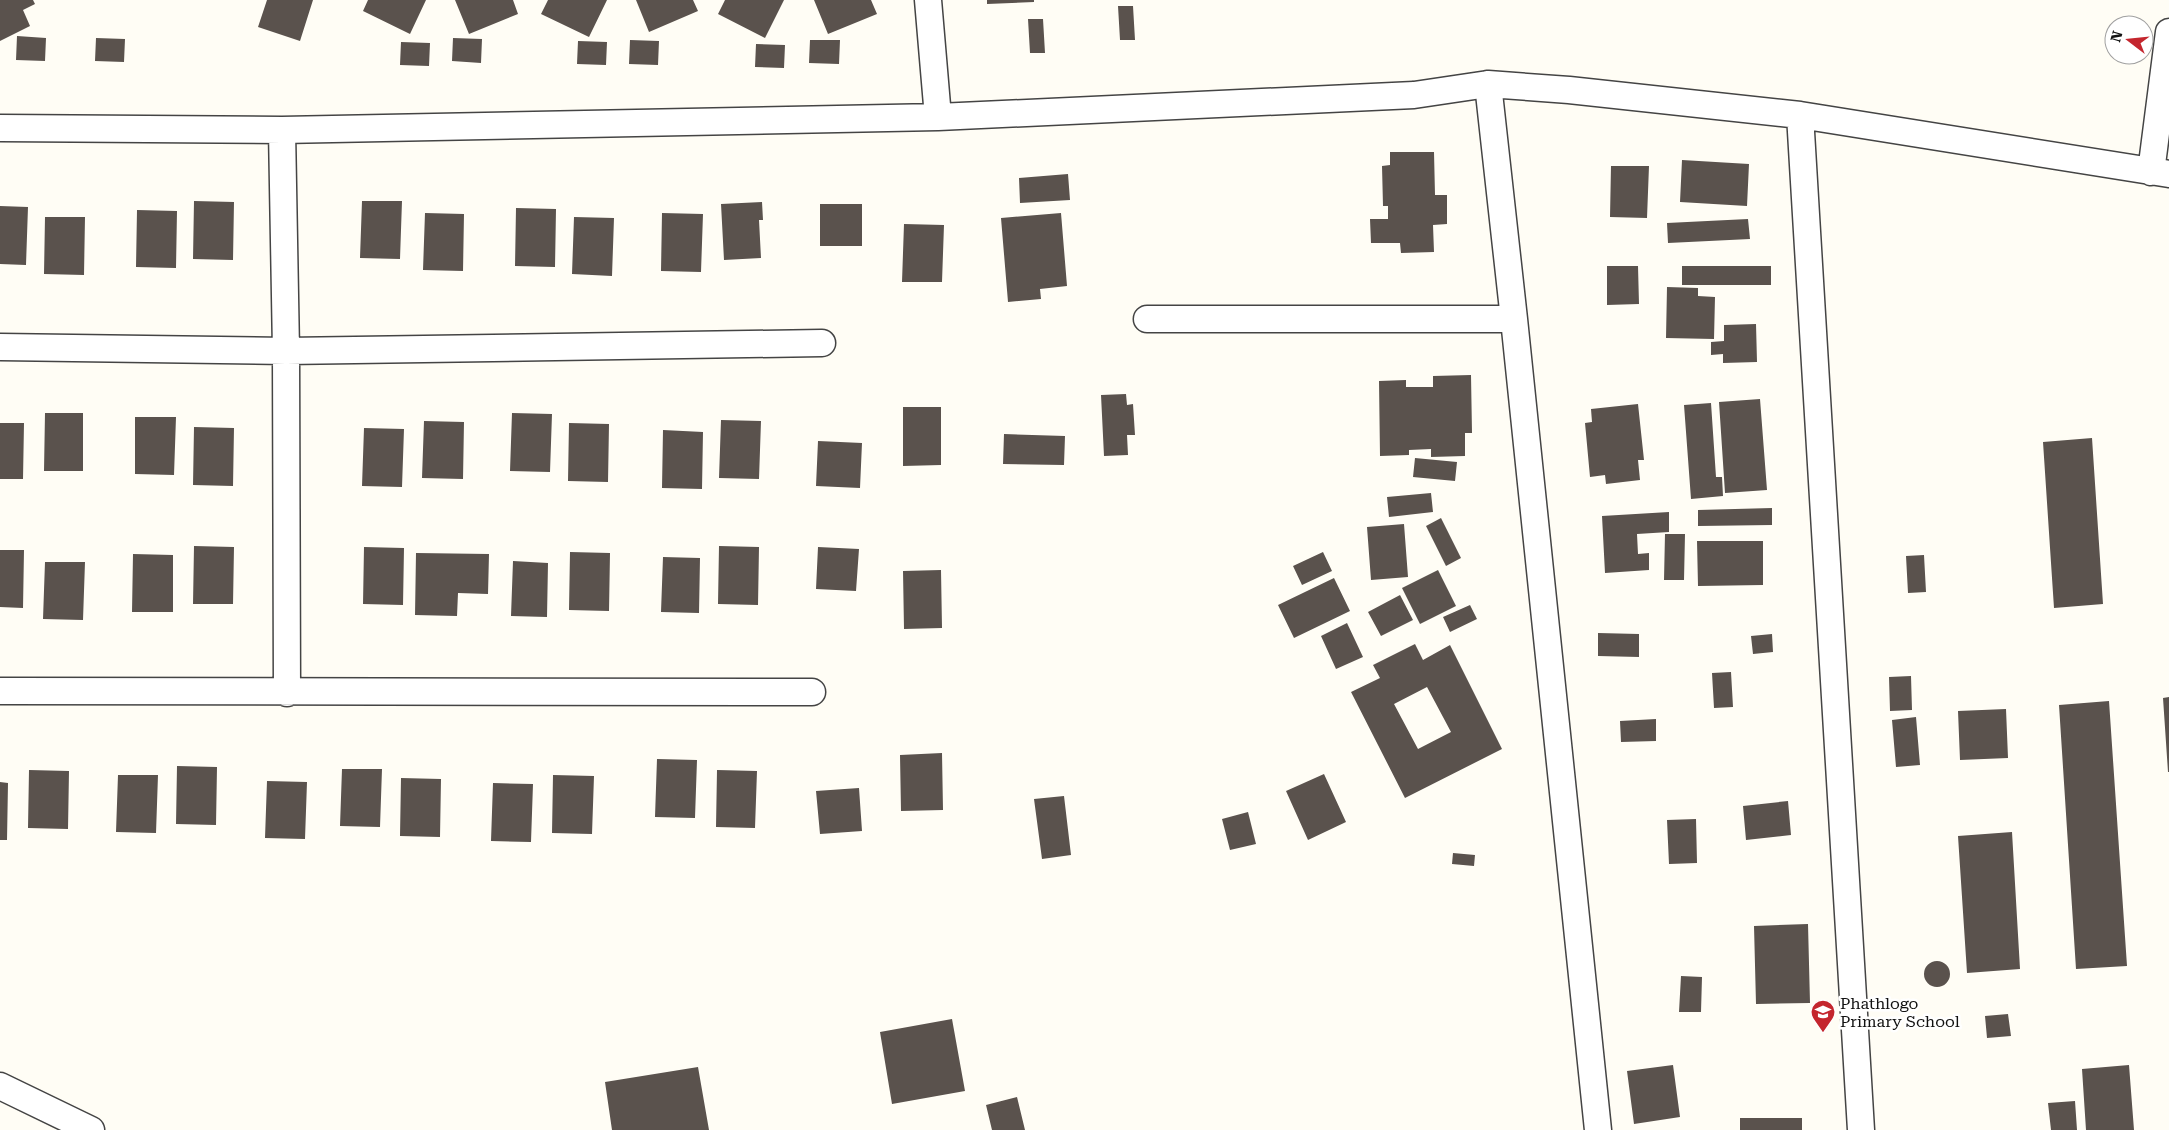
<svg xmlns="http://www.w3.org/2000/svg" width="2169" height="1130" viewBox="0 0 2169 1130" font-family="'Roboto Serif',serif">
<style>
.building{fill:#5a524d;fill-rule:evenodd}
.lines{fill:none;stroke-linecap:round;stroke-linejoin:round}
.street-casing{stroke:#444;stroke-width:29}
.street{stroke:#fff;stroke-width:26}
.labels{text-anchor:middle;stroke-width:5;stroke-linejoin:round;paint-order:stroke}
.poi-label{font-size:16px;fill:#111;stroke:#fff;text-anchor:start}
</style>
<rect width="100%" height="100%" fill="#fffdf5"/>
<!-- building -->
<path class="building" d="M0,0H33L35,4L23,10L30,26L0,41Z
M267,0H313L300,41L258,27Z
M368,0H426L410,34L363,11Z
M455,0H513L518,14L469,34Z
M548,0H607L589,37L541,14Z
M636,0H693L698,11L649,32Z
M725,0H784L765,38L718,14Z
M814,0H871L877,14L828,34Z
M987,0H1034V2L987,4Z
M1118,6H1133L1135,40H1120Z
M1028,19H1043L1045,53H1030Z
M17,36L46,38L45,61L16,60Z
M96,38L125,39L124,62L95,61Z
M453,38L482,39L481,63L452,61Z
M630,40L659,41L658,65L629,64Z
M810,40H840L839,64L809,63Z
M578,41L607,42L606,65L577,64Z
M401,42L430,43L429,66L400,65Z
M756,44L785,45L784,68L755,67Z
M1390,152H1434L1435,195H1447V224L1433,225L1434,252L1401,253L1400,243H1371L1370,219H1388V206H1383L1382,166L1390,165Z
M1682,160L1749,164L1747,206L1680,202Z
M1611,166H1649L1647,218L1610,217Z
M1068,174L1070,200L1020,203L1019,178Z
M194,201L234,202L233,260L193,259Z
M362,201H402L400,259L360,258Z
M762,202L763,220H759L761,258L724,260L721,204Z
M820,204H862V246H820Z
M0,206L28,207L26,265L0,264Z
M516,208L556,209L555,267L515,266Z
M137,210L177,211L176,268L136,267Z
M425,213L464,214L463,271L423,270Z
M662,213L703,214L701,272L661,271Z
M1061,213L1067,286L1040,289L1041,299L1008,302L1001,218Z
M45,217H85L84,275L44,274Z
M574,217L614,218L612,276L572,274Z
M1748,219L1750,239L1668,243L1667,223Z
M904,224L944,225L942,282H902Z
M1607,266H1638L1639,304L1607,305Z
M1682,266H1771V285H1682Z
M1667,287L1698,288V296L1715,297L1714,339L1666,338Z
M1756,324L1757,362L1723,363V354L1711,355V342L1724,341V325Z
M1471,375L1472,433H1465V456L1431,457V449L1409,450V455L1380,456L1379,381L1406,380V387H1433V376Z
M1126,394L1127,405L1133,404L1135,435H1127L1128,455L1104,456L1101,395Z
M1760,399L1767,490L1725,493L1719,402Z
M1711,403L1716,477H1722L1723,496L1691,499L1684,405Z
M1638,404L1644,460H1638L1640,480L1606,484L1605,475L1590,477L1585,423L1592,422L1591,409Z
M903,407H941V465L903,466Z
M45,413H83V471H44Z
M512,413L552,414L550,472L510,471Z
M135,417H176L174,475L135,474Z
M721,420L761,421L759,479L719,478Z
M424,421L464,422L463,479L422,478Z
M0,423H24L23,479H0Z
M569,423L609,424L608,482L568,481Z
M194,427L234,428L233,486L193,485Z
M364,428L404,429L402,487L362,486Z
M663,430L703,432L702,489L662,488Z
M1004,434L1065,436L1064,465L1003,464Z
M2092,438L2103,604L2054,608L2043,442Z
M818,441L862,443L860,488L816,486Z
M1415,458L1457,462L1455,481L1413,477Z
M1431,493L1433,512L1389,517L1387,497Z
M1772,508V525L1698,526V510Z
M1669,512V532L1637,534L1638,554L1649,553V570L1605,573L1602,516Z
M1441,518L1461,558L1446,566L1426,526Z
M1404,524L1408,577L1371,580L1367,527Z
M1665,534H1685L1684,580H1664Z
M1697,541H1763V585L1698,586Z
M194,546L234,547L233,604H193Z
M719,546L759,547L758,605L718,604Z
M364,547L404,548L403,605L363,604Z
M818,547L859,549L856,591L816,589Z
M0,550H24L23,608L0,607Z
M570,552L610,553L609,611L569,610Z
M1323,552L1332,571L1302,585L1293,566Z
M416,553L489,554L488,594L458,593L457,616L415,615Z
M133,554L173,555V612H132Z
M1924,555L1926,592L1908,593L1906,556Z
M663,557L700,558L699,613L661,612Z
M513,561L548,563L547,617L511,616Z
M45,562H85L83,620L43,619Z
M941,570L942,628L904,629L903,571Z
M1438,570L1456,606L1420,624L1402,588Z
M1334,578L1350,611L1294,638L1278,605Z
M1400,595L1413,620L1381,636L1368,612Z
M1470,605L1477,619L1450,632L1443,617Z
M1347,623L1363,657L1336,669L1321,636Z
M1598,633L1639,634V657L1598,656Z
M1772,634L1773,652L1753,654L1751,636Z
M1415,644L1423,660L1450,645L1502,749L1405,798L1351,692L1380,678L1373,665ZM1427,687L1451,732L1418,749L1394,704Z
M1731,672L1733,707L1714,708L1712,673Z
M1911,676L1912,710L1890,711L1889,677Z
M2169,697V772H2168L2163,698Z
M2109,701L2127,966L2076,969L2059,705Z
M2006,709L2008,758L1960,760L1958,711Z
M1916,717L1920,765L1896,767L1892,720Z
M1656,719V741L1621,742L1620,721Z
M942,753L943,810L901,811L900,755Z
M657,759L697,760L695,818L655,817Z
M177,766L217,767L216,825L176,824Z
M342,769H382L380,827L340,826Z
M29,770L69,771L68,829L28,828Z
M717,770L757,771L755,828L716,827Z
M1324,774L1346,822L1308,840L1286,791Z
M118,775H158L156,833L116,832Z
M553,775L594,776L592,834L552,833Z
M401,778L441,779L440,837L400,836Z
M267,781L307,782L305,839L265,838Z
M0,782L8,783L7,840H0Z
M493,783L533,784L531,842L491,841Z
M859,788L862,831L820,834L816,791Z
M1064,796L1071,855L1042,859L1034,799Z
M1788,801L1791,835L1746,840L1743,806Z
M1248,812L1256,844L1230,850L1222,819Z
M1696,819L1697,863L1669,864L1667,820Z
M2012,832L2020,969L1967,973L1958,836Z
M1453,853L1475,855L1474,866L1452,864Z
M1808,924L1810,1003L1756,1004L1754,926Z
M1924 974a13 13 0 1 1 26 0a13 13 0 1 1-26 0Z
M1681,976L1702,977L1701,1012H1679Z
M2008,1014L2011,1036L1987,1038L1985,1016Z
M952,1019L965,1091L892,1104L880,1032Z
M1673,1065L1680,1117L1634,1124L1627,1071Z
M2129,1065L2134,1130H2086L2082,1069Z
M698,1067L709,1130H612L605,1082Z
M1017,1097L1025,1130H992L986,1105Z
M2075,1101L2077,1130H2051L2048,1103Z
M1740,1118H1802V1130H1740Z"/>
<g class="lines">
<defs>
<path id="street" d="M928,0L938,117
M1488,84L1514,319L1598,1130
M1800,115L1861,1130
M0,128L282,130L938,117L1414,95L1488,84L1569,90L1800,115L2169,174
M282,130L286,351L287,693
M2151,172L2169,32
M1147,319H1514
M0,347L286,351L822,343
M0,691L812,692
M0,1086L91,1130"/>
</defs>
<!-- street casing -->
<use href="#street" class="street-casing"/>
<!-- street -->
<use href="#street" class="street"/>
</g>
<!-- icons -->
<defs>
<symbol id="school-pin" viewBox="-11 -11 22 30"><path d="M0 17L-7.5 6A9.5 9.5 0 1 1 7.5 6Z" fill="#c4262e" stroke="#fff"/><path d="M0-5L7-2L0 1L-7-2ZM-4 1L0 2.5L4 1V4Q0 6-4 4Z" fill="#fff"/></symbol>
</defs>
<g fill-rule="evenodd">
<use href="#school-pin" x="1809" y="998" width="28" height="38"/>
</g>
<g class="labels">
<!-- poi labels -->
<g class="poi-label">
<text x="1840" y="1009">Phathlogo<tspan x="1840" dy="18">Primary School</tspan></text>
</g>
</g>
<!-- north arrow -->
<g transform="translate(2129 40) rotate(286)"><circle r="24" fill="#ffffff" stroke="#a0a0a0"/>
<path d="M0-4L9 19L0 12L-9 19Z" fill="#c4262e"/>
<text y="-8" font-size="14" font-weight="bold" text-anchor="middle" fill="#111111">N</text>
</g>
</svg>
